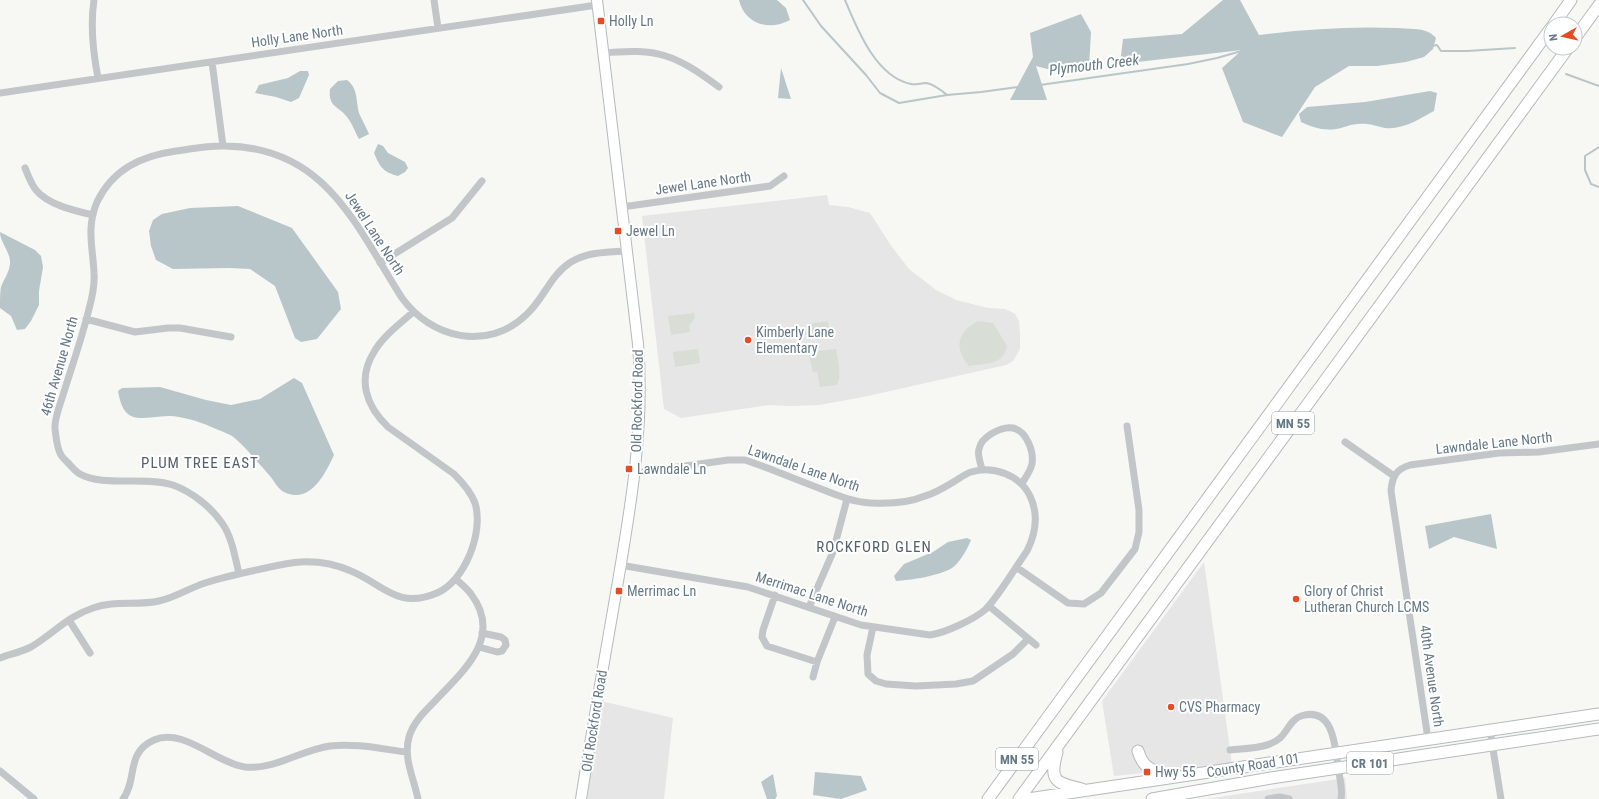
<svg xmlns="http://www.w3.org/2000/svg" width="1599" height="799" viewBox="0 0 1599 799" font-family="'Roboto Condensed',sans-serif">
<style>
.built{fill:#e5e6e5}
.green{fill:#d8ded5}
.water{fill:#b8c6c9}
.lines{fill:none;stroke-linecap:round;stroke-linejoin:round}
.stream{stroke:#b8c6c9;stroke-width:2}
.secondary-casing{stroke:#b4babe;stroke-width:12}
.primary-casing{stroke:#b5babd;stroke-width:13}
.street{stroke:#c2c6c9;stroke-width:7}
.secondary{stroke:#fff;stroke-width:10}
.primary{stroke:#fff;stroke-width:11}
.poi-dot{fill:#e54c26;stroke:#fff;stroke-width:1.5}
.labels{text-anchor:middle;stroke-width:4;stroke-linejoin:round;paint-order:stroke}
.shield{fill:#fff;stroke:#93a0aa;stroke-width:1}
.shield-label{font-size:13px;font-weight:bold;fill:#657885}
.poi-label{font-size:14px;fill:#657885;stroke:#fff;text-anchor:start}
.street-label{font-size:14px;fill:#657885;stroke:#fff}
.water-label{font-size:15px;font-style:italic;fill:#617a81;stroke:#fff}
.neighbourhood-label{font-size:15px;letter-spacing:1px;fill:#54616a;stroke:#fff}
</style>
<rect width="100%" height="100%" fill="#f7f7f4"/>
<!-- built -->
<path class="built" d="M827,195L829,205L848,207L870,213L892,247L909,269L936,290L956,300L988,308L1005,309L1015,314L1019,321L1020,335V349L1013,361L1006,365L863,397L819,405L791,406L769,405L681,418L664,409L642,216Z
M1204,562L1232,764L1114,776L1102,701Z
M601,701L673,718L664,799H587Z
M1345,778L1347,799H1206Z"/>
<!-- green -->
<path class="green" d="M694,313L695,318L689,326L690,332L671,335L668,316Z
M828,321L830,332L805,335L804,328L814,323Z
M978,321L993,323L1007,346C1003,366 985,363 969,366C953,348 958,331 978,321Z
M698,349L700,363L675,367L673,352Z
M836,349C838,360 842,374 837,385L820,387L817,372H813L808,352Z"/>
<!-- water -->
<path class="water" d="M739,0H777L786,8L790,20C770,31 745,25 739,0Z
M1223,0H1240L1259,35C1305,29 1352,26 1398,28C1407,29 1420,28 1428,32C1431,33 1434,36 1436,38L1433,49L1424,57L1406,62L1377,66H1349L1315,87L1282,137L1243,122L1222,68L1242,50L1120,64L1123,39L1182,34Z
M1081,14L1091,32L1089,67L1055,71L1036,66L1047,100H1010L1033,57L1030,33Z
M781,68L791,99L778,98Z
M300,71H308L309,75L299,98L291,102L276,97L255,93L259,85L288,78Z
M347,80C358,88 356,101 359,113C362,120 366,127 369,134L359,139C355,132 352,123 347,117C337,105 328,107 330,89L338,81Z
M1430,91L1437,93L1434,111C1419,119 1403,130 1385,128C1374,126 1370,123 1358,124C1350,124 1344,128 1336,129C1323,131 1312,127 1301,122L1299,114L1307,107L1365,102Z
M378,144L383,146L388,153L405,162L408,168L405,172L398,176C383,172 380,167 374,153Z
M238,206L292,228L338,292L341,309L317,339L301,342L295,338L275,286L250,269L229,268L173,269L156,260L151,246L149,231L153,220L162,214L190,208Z
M0,232L35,250L41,256L43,267L39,291V305L31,321L25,329L17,330L11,316L0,308C0,302 0,292 1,287C4,279 9,273 10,264C11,252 0,243 0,232Z
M294,378L302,383L334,455C325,474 310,505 284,492C279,490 274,481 270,476C261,466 243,444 232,436C225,432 215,429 207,425C198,421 177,415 168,416C141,417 124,427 118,391L122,388L160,387L206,400L231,405L260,399Z
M1491,514L1497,549L1454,537L1429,549L1425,526Z
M967,538L971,540C968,548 959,564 952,568C939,576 911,580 896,581L894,576L904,564L933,552L948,542Z
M815,772L861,776L867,790L841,799L813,795Z
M773,774L777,796L775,799H767L761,782Z"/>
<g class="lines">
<!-- stream -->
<path class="stream" d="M803,0L821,26L866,75L880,93L899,103L947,95L981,92L1018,87
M845,0C857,29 876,77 911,84C916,85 921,83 926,83C934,84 941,90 947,95
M1432,46L1437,45L1441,51H1467L1515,48
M1566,74L1599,86
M1040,85L1188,64L1217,58L1245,50
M1599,147L1585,156V170L1591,184L1599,187"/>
<defs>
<path id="secondary" d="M581,799C592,730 604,662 616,593C630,511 645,428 638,344L597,0"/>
<path id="primary" d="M1554,24L1571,0
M1575,38L1599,5
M1138,751C1144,771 1155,771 1173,776
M1057,752C1049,781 1055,783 1082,789
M988,799L1551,28
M1019,799L1568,48
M1028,799L1599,714
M1152,799L1271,778L1599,729"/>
</defs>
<!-- secondary casing -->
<use href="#secondary" class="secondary-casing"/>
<!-- primary casing -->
<use href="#primary" class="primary-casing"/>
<!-- street -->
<path class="street" d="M94,0C90,26 93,52 98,78
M434,0L438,28
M602,53C659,48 674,54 719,87
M212,62L223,146
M0,93L597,5
M25,168C28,175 31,184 36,190C48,205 76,211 93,215
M622,207L770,186L784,176
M380,263L452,218L482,181
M86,319L135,332L168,328H180L231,337
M1345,442L1394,476
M982,470C981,464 977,455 979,449C981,437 1001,426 1013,428C1027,431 1034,452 1032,464C1030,472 1026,477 1022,483
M620,565L748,587L861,625L930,635C945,633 975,619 986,609C1000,594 1015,568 1027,551C1036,533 1039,515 1030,496C1020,475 993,465 971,472C965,474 960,478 955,481C945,487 936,493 925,496C908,503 889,504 871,503C852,502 834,494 816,487C792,478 769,468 745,460H728L635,473
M1016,567L1068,603L1084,604L1101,593L1135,549L1139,532V510L1127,426
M239,574C235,557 232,537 222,523C211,507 192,492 173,485C146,476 102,487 80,474C76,472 73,468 70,465C68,462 63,459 61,455C57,449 56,437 55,429C54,419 60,405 63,395C72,366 82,338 89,309C92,298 95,285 94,273C93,248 86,228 97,202C113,169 141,156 176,151C192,149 209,145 225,146C325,147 355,224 402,298C431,338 487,352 526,315C544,299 550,275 571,262C587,252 608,252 627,251
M775,595L763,630L762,637L767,646L817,662
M989,606L1036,645
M809,607L833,552L847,499
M69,620L90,653
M873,627L867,655L868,674L876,681L886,684L916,686L956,684L973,681L1013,654L1028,639
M479,647L497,652L502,651L506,645L505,640L501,637L482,633
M0,658C11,654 21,652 31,647C53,634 68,616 93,608C114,600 138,606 159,601C177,597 189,588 205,583C223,577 242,573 261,569C274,566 287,563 300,562C317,561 335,564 351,571C383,584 397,610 437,593C465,581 484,532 475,503C471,492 463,483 454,474L388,427C366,406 357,379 374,352C383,336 400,324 413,312
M813,677L817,662L835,617
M1490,730L1501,799
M1428,739L1391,491C1392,477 1396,469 1410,465L1499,453L1539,452L1599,444
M1230,750C1245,748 1268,749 1280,738C1287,732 1291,719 1301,716C1333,706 1335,745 1338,766C1339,776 1343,788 1341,799
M0,771L34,799
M123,799C138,779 125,753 154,740C183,727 216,763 245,767C275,770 301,750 330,746C355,743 382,749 406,752
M418,799C414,778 403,759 409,737C413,723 424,712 434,702C462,672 504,638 471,594C467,588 461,584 456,579
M1268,799L1280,797L1289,799"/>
<!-- secondary -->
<use href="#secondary" class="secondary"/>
<!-- primary -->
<use href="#primary" class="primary"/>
</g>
<!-- markers -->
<g class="poi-dot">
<rect x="597" y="17" width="8" height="8" rx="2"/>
<rect x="614" y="227" width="8" height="8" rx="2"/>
<circle cx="748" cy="340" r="4"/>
<rect x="625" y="465" width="8" height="8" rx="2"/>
<rect x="615" y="587" width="8" height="8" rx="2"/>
<circle cx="1296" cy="599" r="4"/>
<circle cx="1171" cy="707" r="4"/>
<rect x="1143" y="768" width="8" height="8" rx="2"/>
</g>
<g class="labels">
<!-- shield labels -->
<g class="shield">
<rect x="1272" y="412" width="42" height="22" rx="3"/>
<rect x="996" y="748" width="42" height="22" rx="3"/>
<rect x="1347" y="752" width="46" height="22" rx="3"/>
</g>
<g class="shield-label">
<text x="1293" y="428">MN 55</text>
<text x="1017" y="764">MN 55</text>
<text x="1370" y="768">CR 101</text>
</g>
<!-- poi labels -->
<g class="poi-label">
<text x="609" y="26">Holly Ln</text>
<text x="626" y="236">Jewel Ln</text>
<text x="756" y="337">Kimberly Lane<tspan x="756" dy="16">Elementary</tspan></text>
<text x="637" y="474">Lawndale Ln</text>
<text x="627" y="596">Merrimac Ln</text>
<text x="1304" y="596">Glory of Christ<tspan x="1304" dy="16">Lutheran Church LCMS</tspan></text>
<text x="1179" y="712">CVS Pharmacy</text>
<text x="1155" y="777">Hwy 55</text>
</g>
<!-- street labels -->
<g class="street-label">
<text transform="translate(297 36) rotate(-8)" y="5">Holly Lane North</text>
<text transform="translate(703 183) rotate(-8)" y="5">Jewel Lane North</text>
<text transform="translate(375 233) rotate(57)" y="5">Jewel Lane North</text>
<text transform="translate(59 366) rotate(-74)" y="5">46th Avenue North</text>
<text transform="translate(637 401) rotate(-89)" y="5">Old Rockford Road</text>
<text transform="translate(1494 443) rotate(-6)" y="5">Lawndale Lane North</text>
<text transform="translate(804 468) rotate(19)" y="5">Lawndale Lane North</text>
<text transform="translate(812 594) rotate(18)" y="5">Merrimac Lane North</text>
<text transform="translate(1432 676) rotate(82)" y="5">40th Avenue North</text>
<text transform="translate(594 721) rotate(-81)" y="5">Old Rockford Road</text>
<text transform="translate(1253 765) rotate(-9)" y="5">County Road 101</text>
</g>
<!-- water labels -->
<g class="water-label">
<text transform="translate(1094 65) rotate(-7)" y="5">Plymouth Creek</text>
</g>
<!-- neighbourhood labels -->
<g class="neighbourhood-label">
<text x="200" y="468">PLUM TREE EAST</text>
<text x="874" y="552">ROCKFORD GLEN</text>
</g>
</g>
<!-- north arrow -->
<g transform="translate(1563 36) rotate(262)"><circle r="19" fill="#ffffff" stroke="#c1c9ce"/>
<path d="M0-3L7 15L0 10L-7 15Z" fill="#e54c26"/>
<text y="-6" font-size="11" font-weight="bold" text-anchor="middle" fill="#657885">N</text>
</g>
</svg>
